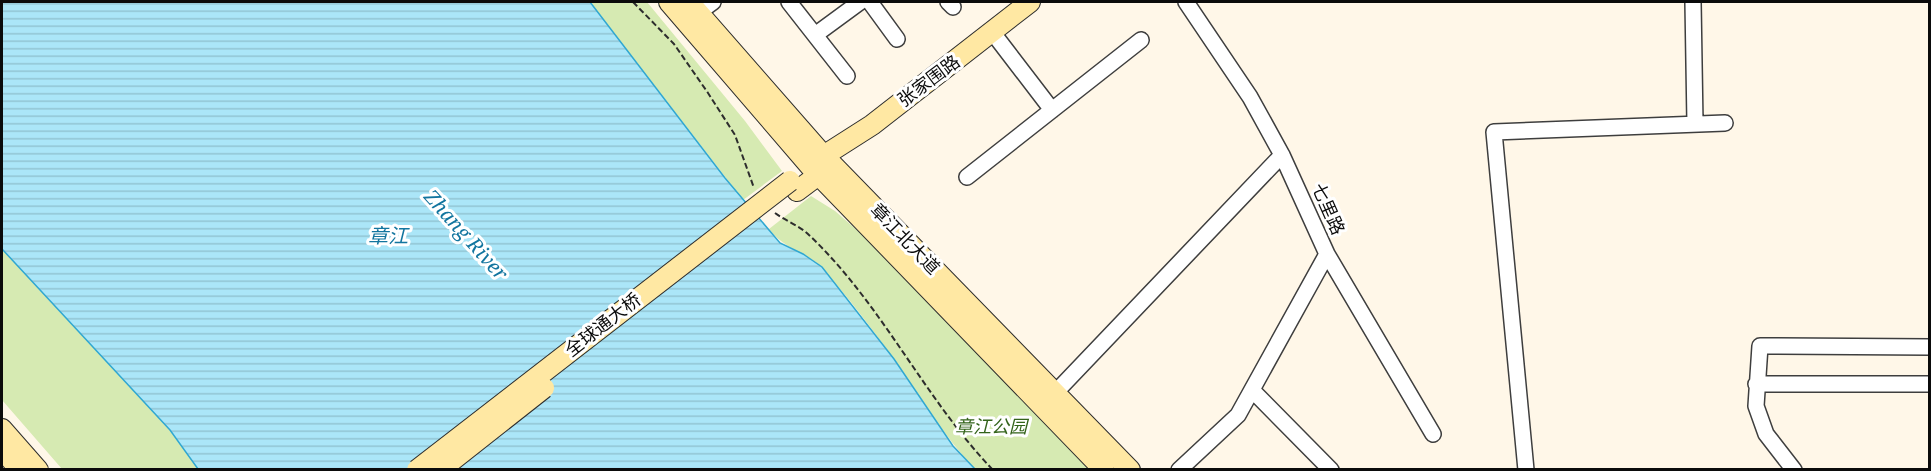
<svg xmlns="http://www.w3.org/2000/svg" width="1931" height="471" viewBox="0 0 1931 471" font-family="'Noto Serif','Noto Sans SC',serif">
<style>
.grass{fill:#d6eab2}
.water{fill:url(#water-rules);stroke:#30a7d1;stroke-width:1.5}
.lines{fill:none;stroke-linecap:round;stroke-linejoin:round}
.minor-casing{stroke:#3e3e3e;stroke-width:18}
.secondary-casing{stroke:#2d2d2d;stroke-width:22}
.path{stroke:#2d2d2d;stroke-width:2;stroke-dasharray:6 3;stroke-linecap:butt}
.minor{stroke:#fff;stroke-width:15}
.secondary{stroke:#ffe8a3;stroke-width:20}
.secondary-bridge-casing{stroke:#2d2d2d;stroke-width:22;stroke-linecap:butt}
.secondary-bridge{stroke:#ffe8a3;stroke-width:20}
.labels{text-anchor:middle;stroke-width:6;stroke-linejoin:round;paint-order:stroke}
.street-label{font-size:18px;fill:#0b0b0b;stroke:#fff}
.park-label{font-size:18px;font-style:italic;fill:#33631a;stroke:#fff}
.water-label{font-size:20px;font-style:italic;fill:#12759f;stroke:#fff}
</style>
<defs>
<pattern id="water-rules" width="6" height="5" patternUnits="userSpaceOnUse" patternTransform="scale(1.5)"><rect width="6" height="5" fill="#abe6f8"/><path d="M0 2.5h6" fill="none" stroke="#92c4d3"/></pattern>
</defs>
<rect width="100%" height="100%" fill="#fff7e8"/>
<!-- grass -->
<path class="grass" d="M590,2H647L745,121L782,171L743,200Z
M811,196L835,211L865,237L1090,469H975C943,436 921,396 894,359C872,329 848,297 823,269C807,251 786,251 769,229Z
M2,249L170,430L198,469H62L2,400Z"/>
<!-- water -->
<path class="water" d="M2,2H590L725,178L780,243L803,254L822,267L894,359L953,446L975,469H198L170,430L2,249Z"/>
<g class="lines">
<defs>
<path id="minor" d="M789,2L847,76
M870,2L897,39
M948,2L953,7
M1186,2L1250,97L1282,155L1327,254L1433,434
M1693,2L1695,124
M698,13L713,2
M993,33L1052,110
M815,35L860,2
M967,177L1141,40
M1756,384H1930
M1253,391L1331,470
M1055,393L1282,155
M1179,470L1238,415L1327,254
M1526,470L1494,132L1725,123
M1794,470L1766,434L1756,406L1760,346L1930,347"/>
<path id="secondary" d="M669,2L810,166L1104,470
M689,2L823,155L1130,470
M814,162L872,125L1030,2
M797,191L829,167
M2,429L38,470
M2,449L20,470"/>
</defs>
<!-- minor casing -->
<use href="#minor" class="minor-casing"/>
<!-- secondary casing -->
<use href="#secondary" class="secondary-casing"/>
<!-- path -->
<path class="path" d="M633,2L674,44L708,93L735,135L754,188
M775,213C786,221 800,226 809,235C882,304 924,398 993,470"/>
<!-- minor -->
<use href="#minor" class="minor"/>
<!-- secondary -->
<use href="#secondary" class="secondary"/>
<defs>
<path id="secondary-bridge" d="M417,470L790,181
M440,470L544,388"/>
</defs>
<!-- secondary-bridge casing -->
<use href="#secondary-bridge" class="secondary-bridge-casing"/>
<!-- secondary-bridge -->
<use href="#secondary-bridge" class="secondary-bridge"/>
</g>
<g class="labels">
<!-- street labels -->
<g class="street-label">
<text transform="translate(929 81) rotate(-37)" y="6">张家围路</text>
<text transform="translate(1328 209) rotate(66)" y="6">七里路</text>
<text transform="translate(905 239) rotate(46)" y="6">章江北大道</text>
<text transform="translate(603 325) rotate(-38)" y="6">全球通大桥</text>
</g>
<!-- park labels -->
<g class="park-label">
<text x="991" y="433">章江公园</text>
</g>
<!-- water labels -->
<g class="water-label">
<text transform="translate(466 235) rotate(48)" y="7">Zhang River</text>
<text x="388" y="243">章江</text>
</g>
</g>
<!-- border -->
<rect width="1931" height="471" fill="none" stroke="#0b0b0b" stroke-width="6"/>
</svg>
